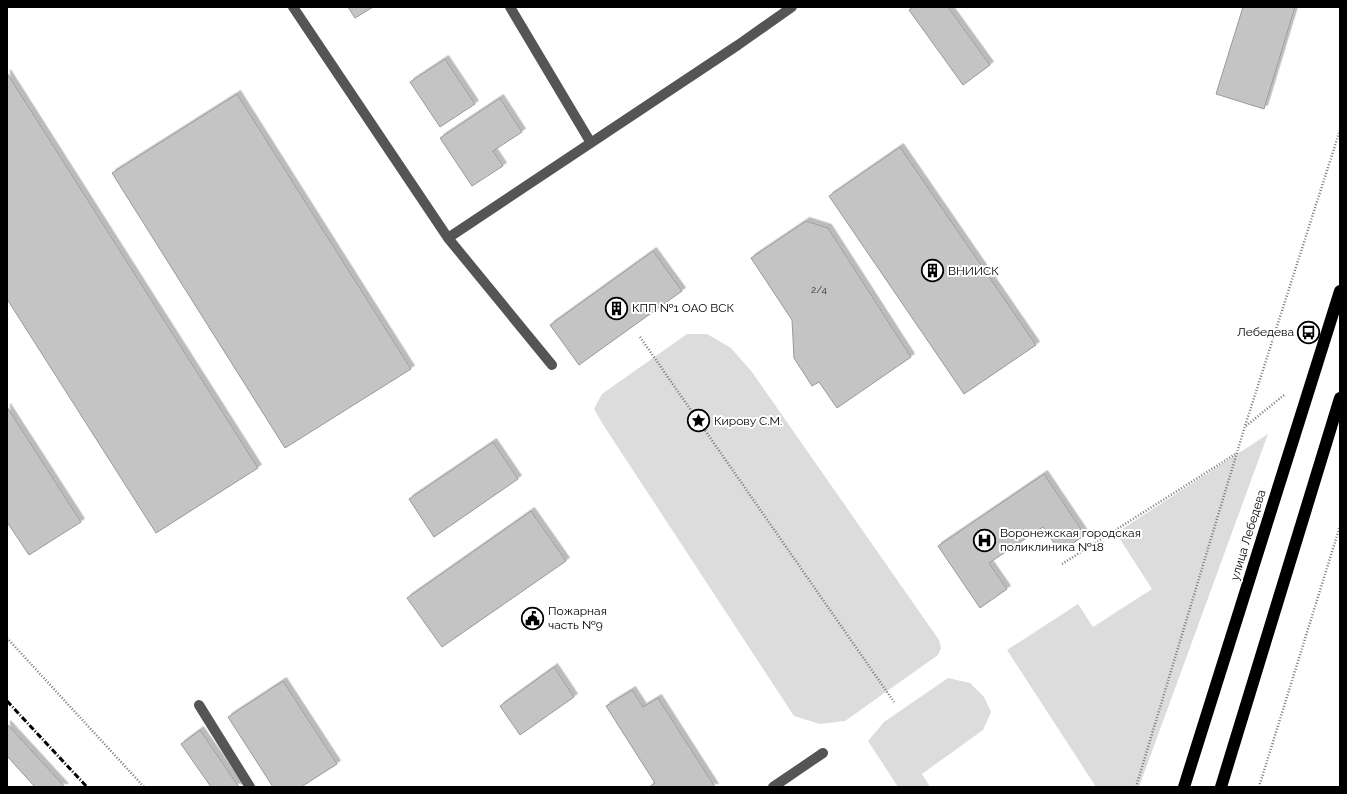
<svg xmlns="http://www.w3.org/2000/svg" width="1347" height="794" viewBox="0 0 1347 794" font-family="Raleway,sans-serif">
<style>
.green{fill:#dcdcdc}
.building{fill:#c4c4c4;stroke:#999;filter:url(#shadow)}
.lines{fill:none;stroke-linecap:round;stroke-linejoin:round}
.path{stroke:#777;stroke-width:2.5;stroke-dasharray:1 2;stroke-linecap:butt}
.minor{stroke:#555;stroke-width:10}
.highway{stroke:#000;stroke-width:12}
.rail{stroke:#000;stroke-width:3;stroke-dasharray:6 2 1 2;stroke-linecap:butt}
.labels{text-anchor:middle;stroke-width:4;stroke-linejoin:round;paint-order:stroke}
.number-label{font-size:10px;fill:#313131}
.poi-label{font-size:12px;fill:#000;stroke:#fff;text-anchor:start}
.street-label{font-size:12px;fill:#000;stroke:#fff}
</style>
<defs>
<filter id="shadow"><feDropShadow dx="3.5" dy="-3.5" stdDeviation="0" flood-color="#0004"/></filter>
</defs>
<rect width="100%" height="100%" fill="#fff"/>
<!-- green -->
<path class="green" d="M687,334H707L731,348L752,372L939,640L941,648L938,655L845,721L820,724L794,716L602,423L594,409L602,394Z
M1268,434L1139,787H1096L1007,650L1078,604L1093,627L1152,589L1116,533Z
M948,678L970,683L984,697L991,712L983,730L922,774L930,787H898L868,741L884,722Z"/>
<!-- building -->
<path class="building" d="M348,7H373L355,18Z
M913,7H948L990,65L963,85L909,10Z
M1243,7H1295L1264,109L1216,94Z
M445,59L475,104L440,127L410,82Z
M7,73L258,468L156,533L7,299Z
M237,94L411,369L285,448L112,173Z
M500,98L522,132L493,151L503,166L472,186L440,138Z
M900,147L1036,345L964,394L829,196Z
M806,221L828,228L911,357L837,408L819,382L812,386L794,358L792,320L751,258Z
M653,251L682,291L579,365L550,325Z
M7,407L81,522L29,555L7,522Z
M493,442L518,479L434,537L409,499Z
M1044,474L1085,535L1060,552L1043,527L989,563L1007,589L980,608L938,546Z
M531,511L566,561L442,647L407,598Z
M554,667L574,697L520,735L500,706Z
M283,681L337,764L301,787H273L228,717Z
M632,690L643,707L658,698L715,787H649L655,783L606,706Z
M7,724L65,787H35L7,756Z
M200,730L239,787H211L181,744Z"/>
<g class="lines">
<!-- path -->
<path class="path" d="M640,337L894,702
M1246,426L1284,395
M1062,564L1237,453
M7,638L144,787
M1136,787L1245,426L1340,130
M1259,787L1340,526"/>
<!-- minor -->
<path class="minor" d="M293,7L448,238L552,365
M510,7L591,143
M448,238L738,45L792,7
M199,705L250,787
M773,787L823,753"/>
<!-- highway -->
<path class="highway" d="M1184,787L1340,291
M1221,787L1340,398"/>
<!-- rail -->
<path class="rail" d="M7,701L87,787"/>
</g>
<!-- icons -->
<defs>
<symbol id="building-ring" viewBox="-11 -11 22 22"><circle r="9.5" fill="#fff" stroke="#000" stroke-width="1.5"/><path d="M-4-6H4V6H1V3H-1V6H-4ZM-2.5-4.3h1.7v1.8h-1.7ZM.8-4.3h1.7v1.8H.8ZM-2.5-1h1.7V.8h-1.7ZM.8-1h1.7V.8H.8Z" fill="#000"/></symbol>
<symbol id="bus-ring" viewBox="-11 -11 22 22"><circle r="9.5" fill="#fff" stroke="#000" stroke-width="1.5"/><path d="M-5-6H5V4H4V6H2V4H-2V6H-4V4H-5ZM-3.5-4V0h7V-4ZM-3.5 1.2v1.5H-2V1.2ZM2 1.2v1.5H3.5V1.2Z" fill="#000"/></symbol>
<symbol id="sight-ring" viewBox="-11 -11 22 22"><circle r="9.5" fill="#fff" stroke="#000" stroke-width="1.5"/><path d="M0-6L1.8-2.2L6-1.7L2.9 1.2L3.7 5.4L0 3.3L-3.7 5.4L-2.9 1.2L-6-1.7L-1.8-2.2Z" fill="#000"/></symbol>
<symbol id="hospital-ring" viewBox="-11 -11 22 22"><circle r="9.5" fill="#fff" stroke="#000" stroke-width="1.5"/><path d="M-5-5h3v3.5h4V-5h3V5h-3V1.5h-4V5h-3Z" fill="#000"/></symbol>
<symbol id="civic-ring" viewBox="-11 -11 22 22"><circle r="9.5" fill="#fff" stroke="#000" stroke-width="1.5"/><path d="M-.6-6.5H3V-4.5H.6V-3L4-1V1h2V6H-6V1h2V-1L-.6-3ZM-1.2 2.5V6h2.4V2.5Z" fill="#000"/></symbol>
</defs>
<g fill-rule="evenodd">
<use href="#building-ring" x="920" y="258" width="25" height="25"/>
<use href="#building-ring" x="604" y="296" width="25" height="25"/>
<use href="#bus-ring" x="1296" y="320" width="25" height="25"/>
<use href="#sight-ring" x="686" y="408" width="25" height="25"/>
<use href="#hospital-ring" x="972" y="528" width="25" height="25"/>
<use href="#civic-ring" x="520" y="606" width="25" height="25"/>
</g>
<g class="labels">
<!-- number labels -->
<g class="number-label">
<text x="819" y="293">2/4</text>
</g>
<!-- poi labels -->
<g class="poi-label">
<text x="948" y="275">ВНИИСК</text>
<text x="632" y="312">КПП №1 ОАО ВСК</text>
<text x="1294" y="336" text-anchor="end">Лебедева</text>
<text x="714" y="425">Кирову С.М.</text>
<text x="1000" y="537">Воронежская городская<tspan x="1000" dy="14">поликлиника №18</tspan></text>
<text x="548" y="615">Пожарная<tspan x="548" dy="14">часть №9</tspan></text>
</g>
<!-- street labels -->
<g class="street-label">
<text transform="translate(1248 535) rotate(-73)" y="4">улица Лебедева</text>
</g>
</g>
<!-- border -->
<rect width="1347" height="794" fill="none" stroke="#000000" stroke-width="16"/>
</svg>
